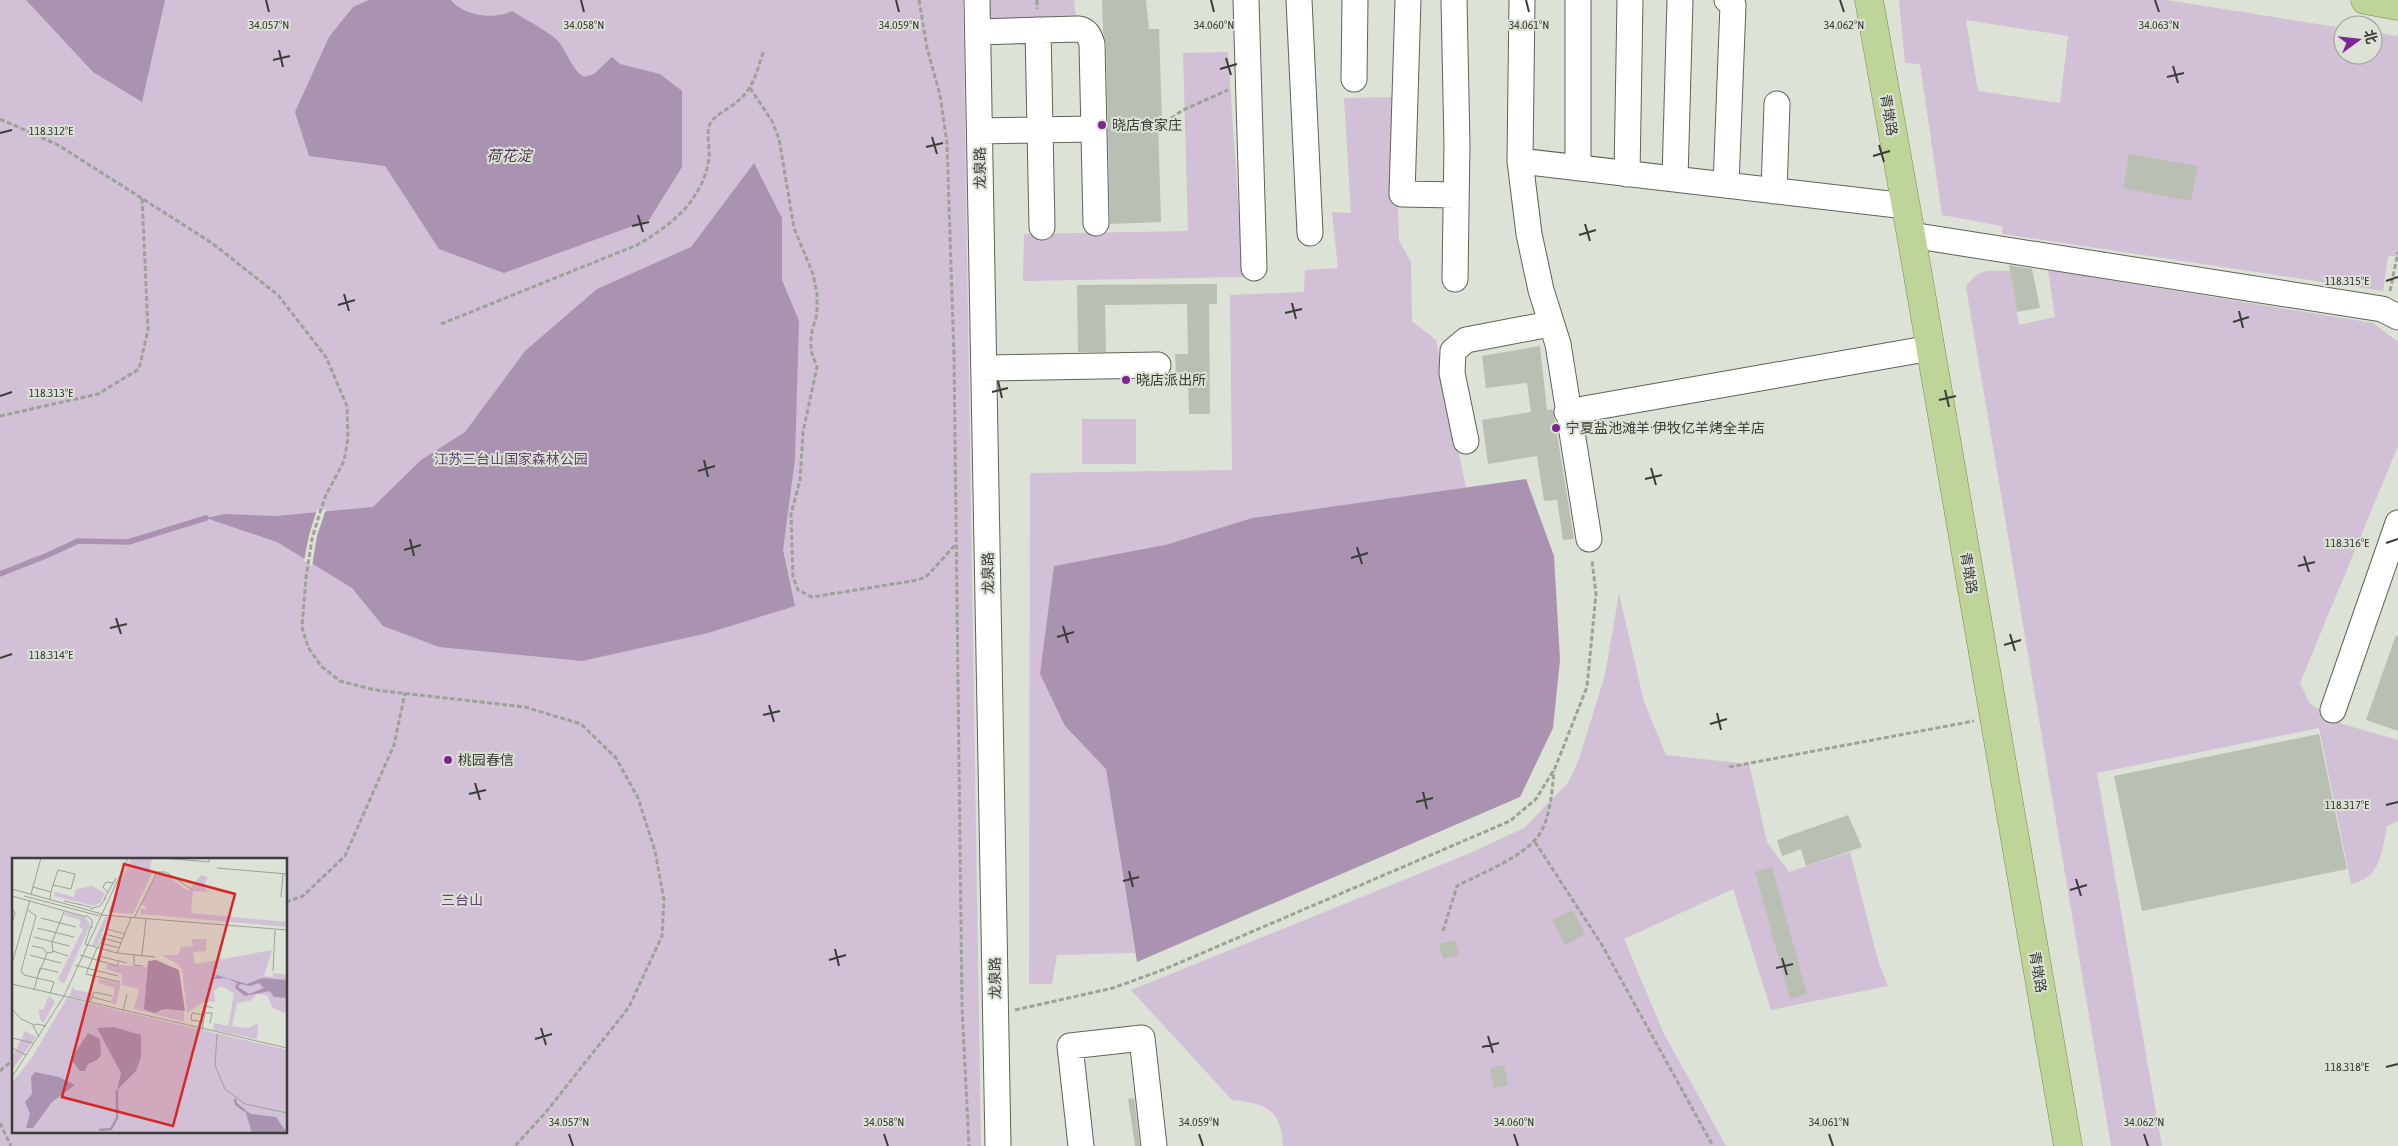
<svg xmlns="http://www.w3.org/2000/svg" width="2398" height="1146" viewBox="0 0 2398 1146" font-family="'Asap Condensed','Noto Sans SC',sans-serif">
<style>
.green{fill:#d1c0d6;fill-rule:evenodd}
.water{fill:#aa93b0}
.pier{fill:#dce2d5}
.lines{fill:none;stroke-linecap:round;stroke-linejoin:round}
.stream{stroke:#aa93b0;stroke-width:5.5}
.building{fill:#babfb3}
.minor-casing{stroke:#5f6459;stroke-width:27}
.major-casing{stroke:#768d4a;stroke-width:29}
.path{stroke:#9da298;stroke-width:3;stroke-dasharray:5 2.5;stroke-linecap:butt}
.minor{stroke:#fff;stroke-width:25}
.major{stroke:#bfd498;stroke-width:28}
.ticks{fill:none;stroke:#3b3d38;stroke-width:2}
.poi-dot{fill:#7d2593;stroke:#dce2d5;stroke-width:2}
.labels{text-anchor:middle;stroke-width:4;stroke-linejoin:round;paint-order:stroke}
.street-label{font-size:14px;fill:#3b3d38;stroke:#dce2d5}
.poi-label{font-size:14px;fill:#3b3d38;stroke:#dce2d5;text-anchor:start}
.park-label{font-size:14px;fill:#65446e;stroke:#dce2d5}
.water-label{font-size:15px;font-style:italic;fill:#54345d;stroke:#dce2d5}
.inset-river{fill:none;stroke:#aa93b0;stroke-width:2.5}
.inset-road{fill:none;stroke:#9ca096;stroke-width:1}
.view{fill:#d62828;fill-opacity:0.15;stroke:#d62828;stroke-width:2.5}
.inset-edge{fill:none;stroke:#3b3d38;stroke-width:2.5}
.ticks-label{font-size:12px;text-anchor:middle;fill:#3b3d38;stroke:#dce2d5;stroke-width:4;stroke-linejoin:round;paint-order:stroke}
</style>
<rect width="100%" height="100%" fill="#dce2d5"/>
<!-- green -->
<path class="green" d="M0,0H963L981,1146H0ZM14,860H286V1132H14Z
M983,0H1074L1076,19L990,25Z
M1899,0H2166L2343,28V55H2373V32L2398,36V256H2388L2383,291L2003,234L2002,226L1942,215L1920,64L1905,63ZM1966,20L2068,36L2060,103L1978,91Z
M1228,52L1243,277L1023,281L1024,234L1188,231L1183,53Z
M1395,97L1399,241L1411,262L1412,321L1436,340L1466,488L1252,518L1165,545L1065,726L1106,769L1135,953L1057,955L1052,984H1029L1030,473L1232,470L1230,295L1304,292L1305,270L1338,268L1332,212L1351,213L1344,98Z
M2048,270L2373,323L2398,342V446L2300,683L2310,704L2342,724L2398,740V821L2387,826C2382,851 2381,878 2351,884L2319,728L2097,773L2162,1146H2111L1966,287C1978,268 1990,271 2010,271L2019,325L2055,317Z
M1082,419H1136V464H1082Z
M1619,593L1644,702L1666,755L1749,764L1767,842L1789,872L1850,852L1879,964L1888,986L1771,1010L1733,889L1624,939L1663,1032L1726,1146H1283C1281,1107 1265,1104 1232,1100L1131,990L1468,854L1524,828L1568,783L1579,759L1605,675Z"/>
<!-- water -->
<path class="water" d="M26,0H165L142,102L93,72Z
M369,0H451C463,16 495,20 512,11C526,20 543,28 556,39C568,51 570,68 584,77L594,74L612,57L620,64L660,74L682,91V167L649,220L504,273L439,249L385,166L309,156L295,112L329,37L353,7Z
M754,163L782,218V280L799,321L795,459L783,550L795,606L708,633L582,661L439,647L383,626L352,588L277,542L206,518L224,514L276,516L373,507L421,460L465,432L525,351L597,289L691,247Z
M1526,479L1554,556L1560,660L1553,728L1520,797L1137,962L1106,769L1065,726L1040,674L1054,566L1165,545L1252,518Z"/>
<!-- pier -->
<path class="pier" d="M326,509L317,536L312,566L304,561L309,535L317,510Z"/>
<g class="lines">
<!-- stream -->
<path class="stream" d="M0,574L48,555L78,541L128,542L206,518"/>
</g>
<!-- building -->
<path class="building" d="M1102,0H1146L1149,29H1159L1162,121H1158L1161,222L1110,224L1106,44L1103,33Z
M2129,154L2198,166L2191,201L2123,188Z
M2009,265L2032,269L2040,308L2017,312Z
M1217,284V304H1209L1210,414H1189L1188,375H1176L1175,354H1188L1187,304L1105,305L1106,352H1078L1077,285Z
M1540,346L1547,410L1553,409L1574,539L1563,540L1557,500L1544,501L1537,456L1488,464L1482,420L1531,412L1527,383L1486,388L1482,356Z
M2396,635L2398,636V731L2366,720Z
M2319,734L2347,869L2142,911L2114,776Z
M1848,815L1862,847L1806,866L1801,849L1782,856L1777,840Z
M1772,867L1807,994L1790,999L1755,872Z
M1573,910L1585,934L1565,945L1552,920Z
M1455,940L1459,955L1443,959L1439,944Z
M1504,1065L1508,1085L1494,1088L1490,1068Z
M1134,1098L1140,1146H1135L1128,1099Z"/>
<g class="lines">
<defs>
<path id="minor" d="M977,0L998,1146
M1246,0L1254,268
M1299,0L1310,233
M1408,0L1402,194L1456,195
M1454,0L1457,145L1455,279
M1522,0L1520,161L1529,234L1541,290L1558,344L1589,539
M1038,30L1042,227
M978,32L1078,29C1087,30 1089,35 1092,44L1096,223
M1354,79L1355,0
M980,131L1093,129
M1520,161L1906,206
M1578,168V0
M1627,174L1630,0
M1675,179L1680,0
M1726,185L1733,5L1727,0
M1774,191L1777,104
M1911,235L2382,309L2398,317
M984,368L1158,365
M1567,412L1931,348
M1466,441L1452,373L1453,351L1466,340L1550,324
M2333,710L2398,523
M1081,1146L1070,1046L1142,1038L1154,1146"/>
<path id="major" d="M1869,0L1911,235L2068,1146
M2365,0L2398,6"/>
</defs>
<!-- minor casing -->
<use href="#minor" class="minor-casing"/>
<!-- major casing -->
<use href="#major" class="major-casing"/>
<!-- path -->
<path class="path" d="M919,0L927,48L940,95L947,143L954,357L962,1007L969,1146
M1037,0V9
M750,88L772,121L779,139L794,228L813,274L817,293V314L811,335V351L817,367L803,432L800,480L791,514L793,577L798,590L812,597L918,580L927,576L956,544
M0,119L58,145L212,243L278,295L326,357L347,406L348,438L344,461L326,495L320,512L312,539L306,577L302,627L308,647L321,666L340,681L375,690L525,707L581,724L616,758L638,798L655,851L664,900L662,936L629,1007L546,1112L515,1146
M1113,128L1163,124L1183,110L1228,90
M2390,291L2398,252
M441,324L637,245C672,225 703,200 709,158C710,149 706,130 710,124C715,114 731,108 739,100C754,88 758,67 764,50
M0,416L98,394L139,369L148,330L142,197
M1729,767L1974,721
M1535,842L1602,945L1713,1146
M286,902L303,896L345,856L394,745L405,693
M1443,931L1457,886C1483,872 1531,855 1543,828C1551,810 1552,790 1554,771
M1015,1010L1113,988L1165,969L1510,821L1536,799L1555,768L1587,687L1596,594L1592,560
M0,1071L14,1059
M0,1123L11,1146"/>
<!-- minor -->
<use href="#minor" class="minor"/>
<!-- major -->
<use href="#major" class="major"/>
</g>
<!-- ticks -->
<path class="ticks" d="M266,0L269,12M581,0L584,12M896,0L899,12M1211,0L1214,12M1526,0L1529,12M1840,0L1844,12M2155,0L2159,12M279,50L283,67M1226,58L1231,75M273,60L290,56M2173,66L2178,83M1220,69L1237,64M2167,77L2184,73M0,133L12,130M932,137L937,154M1879,145L1884,162M926,147L943,143M1873,156L1890,151M638,215L643,232M1585,224L1590,241M632,226L649,222M1579,235L1596,230M2386,281L2398,277M344,294L349,311M1292,303L1296,319M338,305L355,300M2239,311L2243,328M1285,313L1302,309M2233,322L2249,317M998,381L1002,398M1945,390L1949,407M992,392L1008,388M0,396L12,392M1939,400L1956,396M704,460L708,477M1651,468L1656,485M698,471L715,466M1645,479L1662,475M410,539L414,556M2386,543L2398,539M1357,547L1362,564M404,550L421,545M2304,556L2309,572M1351,558L1368,553M2298,566L2315,562M116,618L121,634M1063,626L1068,643M110,628L127,624M2010,634L2015,651M1057,637L1074,632M2004,645L2021,640M0,658L12,654M769,705L774,722M1717,713L1721,730M763,715L780,711M1710,724L1727,719M475,783L480,800M1423,792L1427,809M469,794L486,790M1416,802L1433,798M2386,805L2398,802M1129,871L1133,887M2076,879L2081,896M1123,881L1139,877M2070,890L2087,885M835,949L839,966M1782,958L1787,975M829,960L846,955M1776,968L1793,964M541,1028L546,1045M1488,1036L1493,1053M535,1039L552,1034M1482,1047L1499,1043M2386,1067L2398,1064M569,1134L573,1146M884,1134L888,1146M1199,1134L1203,1146M1514,1134L1518,1146M1829,1134L1833,1146M2144,1134L2148,1146"/>
<!-- markers -->
<g class="poi-dot">
<circle cx="1102" cy="125" r="5"/>
<circle cx="1126" cy="380" r="5"/>
<circle cx="1556" cy="428" r="5"/>
<circle cx="448" cy="760" r="5"/>
</g>
<g class="labels">
<!-- street labels -->
<g class="street-label">
<text transform="translate(1889 115) rotate(80)" y="5">青墩路</text>
<text transform="translate(980 168) rotate(-91)" y="5">龙泉路</text>
<text transform="translate(988 573) rotate(-91)" y="5">龙泉路</text>
<text transform="translate(1969 573) rotate(80)" y="5">青墩路</text>
<text transform="translate(2038 972) rotate(80)" y="5">青墩路</text>
<text transform="translate(995 978) rotate(-91)" y="5">龙泉路</text>
</g>
<!-- poi labels -->
<g class="poi-label">
<text x="1112" y="130">晓店食家庄</text>
<text x="1136" y="385">晓店派出所</text>
<text x="1566" y="433">宁夏盐池滩羊·伊牧亿羊烤全羊店</text>
<text x="458" y="765">桃园春信</text>
</g>
<!-- park labels -->
<g class="park-label">
<text x="511" y="464">江苏三台山国家森林公园</text>
<text x="462" y="905">三台山</text>
</g>
<!-- water labels -->
<g class="water-label">
<text x="509" y="161">荷花淀</text>
</g>
</g>
<!-- overview -->
<g transform="translate(12 858)">
<rect width="275" height="275" fill="#dce2d5"/>
<path d="M119,0L140,1L137,14L140,15L121,56L96,54ZM145,15H152L176,33L189,17L196,19L192,28L197,34L181,33L179,55L275,64V69L129,56L128,51H134V48L129,47ZM80,28L93,35L89,44L82,48L42,38L43,34L62,39L64,31ZM53,54L74,60L78,67L52,126L46,121L71,71L67,69L69,62L52,57ZM93,59H97L85,88L80,87ZM180,81H194V93L181,94L183,106L260,92L252,118L261,119V115L275,117V156L261,150L255,137L245,136L238,143L225,145L220,168L236,170L246,165L245,181L201,172L202,165L216,168L219,153L222,135L209,128L202,132L203,144H191L175,155L170,112L164,105L149,97H166L169,89L181,88ZM96,106L135,109L133,140L148,154L153,151L172,153V164L122,151L127,131L110,127V116L94,111ZM87,121L109,125L104,147L99,145L103,130L86,125ZM61,128L62,132L80,135L78,143L57,139ZM37,138L43,144L32,164L29,163L26,151L31,152ZM55,140L275,192V275H0V225L21,198ZM13,173L24,179L0,212V200Z" fill="#d1c0d6"/>
<path d="M144,102L167,112L173,153L153,151L142,155L132,151L136,103ZM205,117L235,126L250,120L275,122V140L262,139L258,133L233,138L223,130L225,125L215,120L201,121ZM247,125L252,130L237,136L226,129L228,126L238,128ZM102,169L129,177V199L124,213L105,232L109,215L85,170ZM76,175L88,181L89,197L85,202L76,206L73,213H68L59,201ZM23,214L47,219L63,227L40,244L21,270H14L18,256L13,244L20,236L19,219ZM233,252L239,256L264,259L275,275H240Z" fill="#aa93b0" fill-rule="evenodd"/>
<path class="inset-river" d="M223,241L224,246L233,253M87,272L99,271L105,260V232"/>
<path class="inset-road" d="M151,0L197,4V0M205,10L275,16M21,29L39,34M0,31L90,56M96,35L91,29L94,24L101,25M19,36L29,0M0,38L74,59M12,38L88,58M269,39L271,16M38,41V40L39,34L41,27L46,12L63,16L59,31L41,27M92,41L104,20M52,43L79,49M0,50L3,55L0,65M15,51L24,58L9,113L12,117L42,124L38,136M78,51L88,48L94,40M74,57L80,62V70M89,57L275,72M29,60L64,69M122,60L145,14H154L179,31M79,68L73,86L105,95L143,99M25,70L62,79M93,76L111,81M22,79L57,88M91,80L109,85M89,85L107,90M20,88L31,90L35,95L41,94L40,84L52,54M85,90L74,116L108,124M86,90L95,71L113,76M41,93L56,98M105,95L119,60M18,97L33,101M68,97L105,108L107,103M122,97V107L131,108M130,97L134,61M33,101L49,105M85,102L87,98L115,105M0,106L18,42M63,107L106,118M261,113L263,72M27,115L35,95M0,126L275,190M22,132L28,110L46,114M80,139L99,144M78,145L82,134L100,138M0,151L9,161L22,167M111,153L115,136M193,155H200L198,165M191,164L179,162L180,155L192,157M190,172L194,148L201,150M205,176L203,207L213,231L233,246L275,255M27,179L21,168L25,166L34,168M0,180L21,185M0,190L14,197M0,219L52,138L116,0"/>
<path class="view" d="M112,6L223,36L161,268L50,239Z"/>
<rect width="275" height="275" class="inset-edge"/>
</g>
<g class="ticks-label">
<text x="269" y="29">34.057°N</text>
<text x="584" y="29">34.058°N</text>
<text x="899" y="29">34.059°N</text>
<text x="1214" y="29">34.060°N</text>
<text x="1529" y="29">34.061°N</text>
<text x="1844" y="29">34.062°N</text>
<text x="2159" y="29">34.063°N</text>
<text x="51" y="135">118.312°E</text>
<text x="2347" y="285">118.315°E</text>
<text x="51" y="397">118.313°E</text>
<text x="2347" y="547">118.316°E</text>
<text x="51" y="659">118.314°E</text>
<text x="2347" y="809">118.317°E</text>
<text x="2347" y="1071">118.318°E</text>
<text x="569" y="1126">34.057°N</text>
<text x="884" y="1126">34.058°N</text>
<text x="1199" y="1126">34.059°N</text>
<text x="1514" y="1126">34.060°N</text>
<text x="1829" y="1126">34.061°N</text>
<text x="2144" y="1126">34.062°N</text>
</g>
<!-- north arrow -->
<g transform="translate(2358 40) rotate(75)"><circle r="24" fill="#dce2d5" stroke="#9ca096"/>
<path d="M0-4L9 19L0 12L-9 19Z" fill="#7d2593"/>
<text y="-8" font-size="14" font-weight="bold" text-anchor="middle" fill="#3b3d38">北</text>
</g>
</svg>
